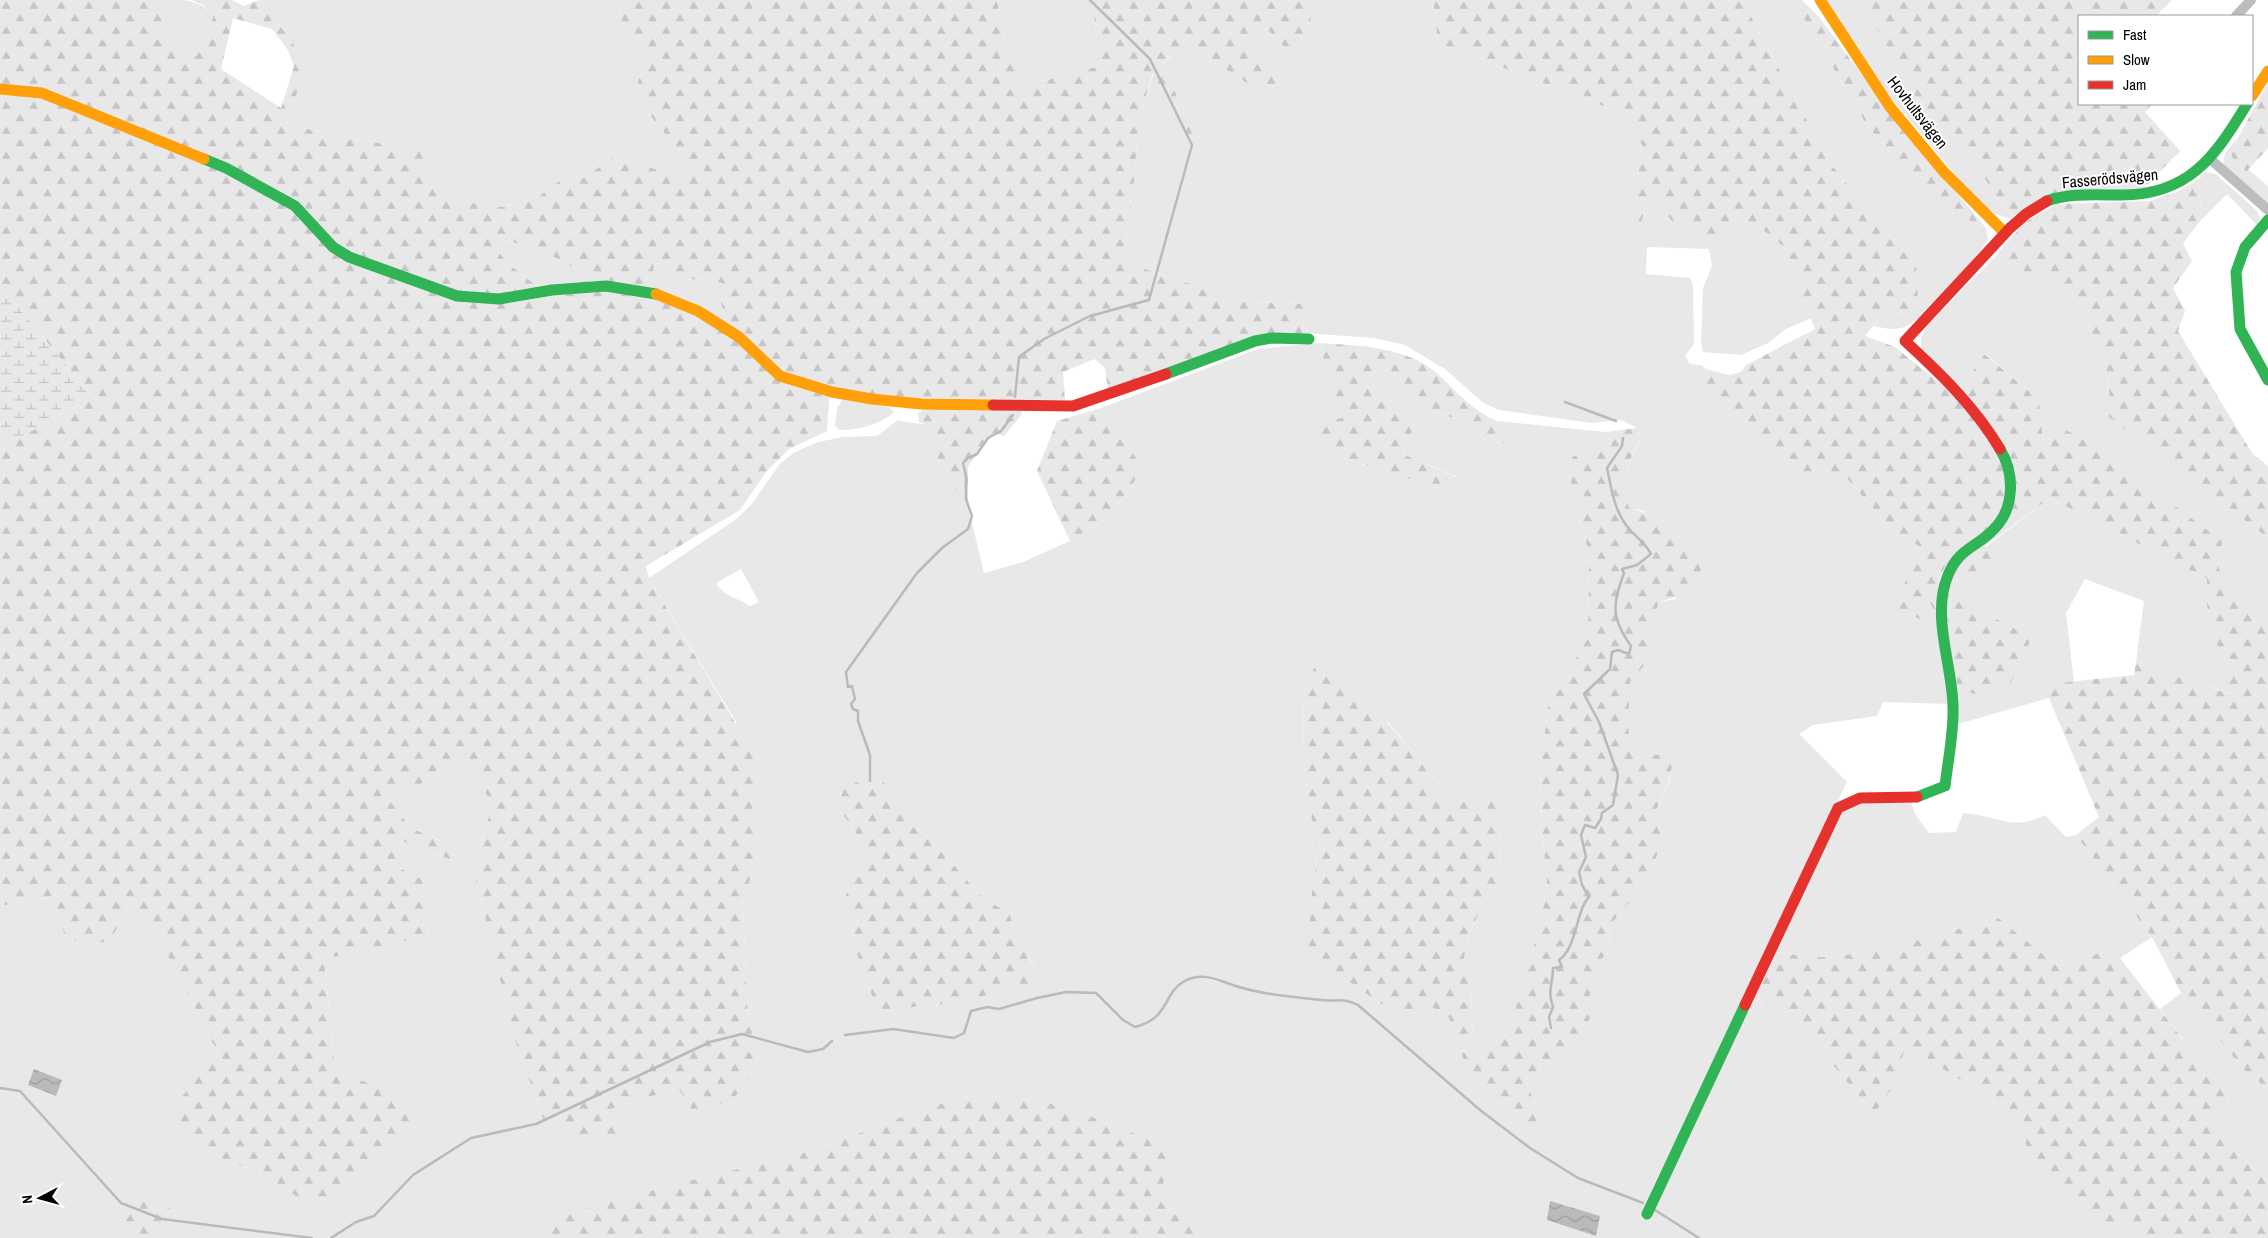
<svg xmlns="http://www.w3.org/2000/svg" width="2268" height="1238" viewBox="0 0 2268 1238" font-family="'Archivo Narrow',sans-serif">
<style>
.green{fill:#e8e8e8;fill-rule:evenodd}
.forest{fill:url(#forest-firs);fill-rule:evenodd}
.wetland{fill:url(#wetland-marsh)}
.water{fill:url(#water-waves)}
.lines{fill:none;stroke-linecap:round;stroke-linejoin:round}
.stream{stroke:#bababa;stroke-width:2.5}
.street{stroke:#bdbdbd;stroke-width:10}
.fast{stroke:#30b455;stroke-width:11}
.slow{stroke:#ff9f0a;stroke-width:11}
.jam{stroke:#e5322d;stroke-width:11}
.labels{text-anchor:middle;stroke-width:4;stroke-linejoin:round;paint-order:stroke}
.street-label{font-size:16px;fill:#000;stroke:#fff}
</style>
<defs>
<pattern id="forest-firs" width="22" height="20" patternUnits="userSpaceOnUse" patternTransform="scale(1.25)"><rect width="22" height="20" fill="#e8e8e8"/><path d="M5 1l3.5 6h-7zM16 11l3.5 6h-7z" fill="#c5c5c5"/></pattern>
<pattern id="wetland-marsh" width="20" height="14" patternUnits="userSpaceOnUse" patternTransform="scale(1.25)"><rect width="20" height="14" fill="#e8e8e8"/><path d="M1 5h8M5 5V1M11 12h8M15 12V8" fill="none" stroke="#c5c5c5"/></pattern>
<pattern id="water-waves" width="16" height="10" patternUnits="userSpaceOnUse" patternTransform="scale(1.25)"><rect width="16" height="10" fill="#bababa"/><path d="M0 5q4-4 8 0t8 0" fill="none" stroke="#9e9e9e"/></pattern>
</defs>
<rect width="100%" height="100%" fill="#fff"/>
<!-- green -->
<path class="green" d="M173,0C191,0 200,2 214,15L197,56L168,41L160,11L168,1Z
M258,0H616L624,30L655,55L638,80L640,103L694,169L687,177L612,158L584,178L567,175L537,198L502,207L472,203L444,190L419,163L428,153L287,125L301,68L276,23Z
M997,0H1092L1100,66L1019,87L1002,31Z
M1309,0H1433L1438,43L1624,114L1642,145L1632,226L1639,231L1647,199H1655L1671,220C1706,220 1760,213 1783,247C1795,264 1805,298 1812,318L1786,329L1768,343L1741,355L1703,352L1701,343L1703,288L1712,266L1709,249L1647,247L1646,274L1690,278L1693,285L1694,344L1685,356L1690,364L1701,365L1706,369L1699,378L1808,476L1816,468L1844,475L1891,529L1922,548L1930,603L1946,630L2031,638L1959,600L1938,583L2050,498L2207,579V606L2231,694L2136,662L2144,601L2085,579L2066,613L2074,682L2050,684L2049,698L1958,724L1949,704L1883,702L1877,716L1813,725L1799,734L1847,782L1647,1200L1755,997L1791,1015L1874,1114L1892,1088L1907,1042L1937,1065L2006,1110L2022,1132L2033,1163L2124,1220L2141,1238H1211L1161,1203L1167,1147L1072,1109L1022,1097L974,1096L928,1107L815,1150L612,1200L542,1231L541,1238H164L177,1212L155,1201H139L126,1220L121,1238H0V906L52,897L66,940L108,943L127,909L161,942L218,1053L176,1105L208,1159L250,1168L296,1196L412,1099L335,1071L324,959L429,936L423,880L394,865L402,841L453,861L459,849L411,828L385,795L434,779L466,756L492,805L474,872L513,1034L545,1124L562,1115L616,1132L601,1112L678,1088L761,1059L748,1019L743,904L759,848L736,722L649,578L735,520L751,505L779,465L793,453L818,442L843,437L877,436L898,420C909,424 919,422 930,426L938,438V460L963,502L968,506L984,573L1023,562L1070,541L1113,514L1143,468L1101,408L1258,349L1319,343L1342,418L1319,421L1330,454L1445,490L1457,477L1403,454L1404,443L1412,431L1368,376L1381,367L1400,378L1415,405L1471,424L1487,444L1503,443L1497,421L1606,432L1571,484L1589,554L1588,638L1549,702L1540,770L1542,828L1547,883L1541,922L1511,1023L1472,1056L1462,1051L1471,1083L1489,1097L1516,1111L1538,1145L1536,1106L1525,1079L1543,1069L1563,1063L1576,1038L1585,1032L1590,1018V977L1609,948L1610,925L1649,880L1662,839L1656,810C1667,789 1674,777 1672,753L1634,757L1628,728L1629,681L1656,651L1650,625L1659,602L1676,599L1644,511L1629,508C1622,476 1625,468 1641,440L1637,428L1621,420L1591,423L1499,410L1482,402L1445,369L1405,345L1374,338L1303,333L1306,304L1247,302L1123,262L1133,193L1139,117L1154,72L1188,138L1193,136L1163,64L1180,48L1209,59L1263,93L1288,79L1253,53L1242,36L1267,29L1294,57L1311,19ZM741,569L759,602L750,606C737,597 724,597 716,583ZM1304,686L1388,722L1420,760L1434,785L1452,802H1472L1485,795L1498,804L1500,847L1498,884L1484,901L1469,935L1464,958L1472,987L1471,1014L1473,1031L1461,1041L1446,1013L1422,1004H1381L1351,983L1339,981L1309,959L1311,900L1317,855L1303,759ZM882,781L903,818L941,850L983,899L1009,912L1018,942L1034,966L953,1004L925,1005L878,1013L855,948L850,913H838L866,855L853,828L837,806L841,792Z
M1742,0H1793L1868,127L1932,203L1986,228L1988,240C1973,261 1927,319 1904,327C1894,331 1884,328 1874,326L1883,314L1908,312L1916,267L1829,162Z
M1825,0H1861L1927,117L1963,142L1996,197L2013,217L2008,218L1995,214L1975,198L1892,99Z
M2237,138L2231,152L2235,163L2245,172L2248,169L2268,186V204L2223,165L2225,153Z
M2205,172L2216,174L2257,211L2260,218L2257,225L2227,194L2202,219L2198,180Z
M500,240C527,244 570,260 588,281L537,286L507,263L497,248Z
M1994,258L2019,270L2055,281L2073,295L2086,315L2092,336L2105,359L2110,399L2106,415L2268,538V621L2225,591L2218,564L2043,439L2039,400L1984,353L1964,390L1921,348V337L1928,325Z
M669,262L680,280L712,279L724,284L721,303L727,325L649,286L655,264Z
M843,399L889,407L894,412C882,424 856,431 839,430L835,426L837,408Z
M1911,800L1915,814L1929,833L1956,832L1963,813C1997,815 2012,832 2045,815L2066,837L2076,835L2152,937L2120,958L2113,949L2057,966L1997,917C1939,935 1880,954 1820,957C1806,957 1791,954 1777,952L1836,817L1853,802Z
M2181,993L2251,1078L2257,1080L2268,1091V1183L2226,1141L2215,1121L2230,1100L2160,1009Z"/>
<!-- forest -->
<path class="forest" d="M0,0H173L168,1L160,11L168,41L197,56L214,15L202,4L191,0H232L244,6L258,0C271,16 296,41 300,60C304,80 292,106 287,125L429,153L419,163L444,190L472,203L502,207L537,198L567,175L584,178L612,158L687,177L694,169L640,103L638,80L655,55L624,30L616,0H997L1002,31L1020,87L1100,66L1092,0H1309L1311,19L1294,57L1267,29L1243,36L1253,53L1288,79L1263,93L1209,59L1180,48L1163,63L1193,136L1188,138L1153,73L1139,117L1133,193L1123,262L1247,302L1307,304L1303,333L1108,390L1105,368L1095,359L1063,372L1065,400L829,397L827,431L789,449L766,472L740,510L646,566L649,578L755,756L759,848L743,904L748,1019L761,1059L735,1097L695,1115L678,1088L601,1112L616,1132L615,1138L611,1140L572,1135L562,1115L545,1124L513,1034L474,872L492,805L466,756L434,779L386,796L411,828L459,849L454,861L402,841L394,865L423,880L429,936L324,959L335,1071L412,1099L418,1128L327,1204L296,1196L250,1168L208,1159L181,1121L175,1105L218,1053L161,942L127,909L109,943L66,940L52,897L0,906V439L20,437L93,398L0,285ZM233,18L272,29L288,50L294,66L281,108L221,69ZM501,240C527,244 570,260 588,281L537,286L507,263L497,249ZM669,262L680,280L711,279L724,284L721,303L727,324L649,286L655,264Z
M1433,0H1742L1829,162L1916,267L1918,300L1908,312L1883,314L1865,336L1895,347L1959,399L1983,353L2039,400L2043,439L2051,442L2063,429L2085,439L2222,541L2218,564L2226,591L2268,621V1091L2257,1080L2251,1078L2181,993L2152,937L2076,835L2099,817L2049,698V684L2134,675L2136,662L2230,694L2207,606V579L2050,498L1985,546L2001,558L1989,574L1976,579L1946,564L1938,583L1959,600L2031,637L2022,663L2009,686L1978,695L1958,689L1946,630L1930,603L1920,619L1893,607L1922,548L1891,529L1844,475L1816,468L1808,476L1718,404L1698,378L1706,369L1729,375L1741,372L1746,365L1815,329L1783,246L1761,228L1731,220L1711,239L1671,220L1655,199H1647L1639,232L1632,226L1642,145L1624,114L1438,43Z
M1793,0H1802L1819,17L1897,122L1986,228L1932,203L1868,127Z
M1861,0H2172L2156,16H2079V104H2152L2145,112L2180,151L2142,190L2065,191L2013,216L1996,197L1963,142L1927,117Z
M2268,83V148L2246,172L2235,163L2230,152Z
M2198,180L2202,219L2183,243L2192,261L2173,288L2185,311L2178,331L2252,453L2268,466V538L2106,415L2110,399L2105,359L2092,336L2086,315L2073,295L2055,281L2019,270L1994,258L2024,223L2056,204L2150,201L2177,192Z
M1319,343C1361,346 1408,346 1440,376C1459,394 1473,411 1497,421L1504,443L1487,444L1471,424L1415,405L1400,378L1381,367L1368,376L1404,412L1412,432L1404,443L1403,454L1458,478L1445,490L1330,454L1305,433L1319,421L1342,418Z
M926,408L1021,409L1022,414L1004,436L994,433L968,466V506L963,502C955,489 946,476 939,462C931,444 947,431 919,422L918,413Z
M1101,408L1143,468L1113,514L1070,541L1037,471L1057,421Z
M1637,428L1641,439C1625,467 1622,477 1629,508C1661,515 1683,539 1703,564L1692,592L1659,602L1650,625L1656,651L1630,682L1628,728L1634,757L1672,753C1674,776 1666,790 1656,810L1662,839L1649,880L1610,925L1609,948L1590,977V1018L1585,1032L1576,1038L1563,1063L1543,1069L1525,1079L1536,1106L1539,1146L1516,1111L1489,1097L1471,1083L1461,1051L1472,1056L1511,1023L1541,922L1547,883L1542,828L1540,770L1549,701L1588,638L1589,554L1571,484L1572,457L1593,450L1606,432Z
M1316,665L1365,697L1420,760L1434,785L1452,802H1472L1485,795L1498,804L1500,847L1498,884L1484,901L1469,935L1464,958L1472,987L1471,1014L1473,1031L1461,1041L1446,1013L1422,1004L1407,1012L1381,1004L1351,983L1339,981L1308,959L1311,900L1317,855L1303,760L1304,686Z
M846,778L863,785L883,781L903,818L941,850L983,899L1009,912L1018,942L1034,967L1030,984L953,1004L925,1005L878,1013L855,948L850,913H837L866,855L853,828L837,806Z
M1997,917L2057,966L2113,949L2230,1100L2215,1121L2226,1141L2268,1183V1238H2141L2124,1220L2111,1231L2068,1201L2033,1163L2022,1133L2006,1110L1937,1065L1907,1043L1892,1088L1874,1114L1791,1015L1755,997L1777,952C1791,954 1806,957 1820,957C1880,954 1939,935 1997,917Z
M974,1096L1022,1097L1072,1109L1168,1147L1161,1203L1211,1238H541L542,1231L557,1218L612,1200L815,1150L928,1107Z
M139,1201H155L177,1212L164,1238H121L126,1220Z"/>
<!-- wetland -->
<path class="wetland" d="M0,285L93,398L20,437L0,439Z"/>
<!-- water -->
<path class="water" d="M34,1069L62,1080L56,1096L28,1085Z
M1550,1201L1600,1216L1596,1236L1547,1220Z"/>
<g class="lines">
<!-- stream -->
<path class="stream" d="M1015,397L1019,357L1044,339L1090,316L1149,300L1192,145L1150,59L1090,0
M1565,402L1616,421
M870,781V755L858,721V711L853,709L851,704L855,699L852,686L848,687L846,672L917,573L942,548L968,529L972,516L966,499V476L963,463L968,458L977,454L988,438L1001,431L1013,415
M1551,1028L1549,1017L1553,1007C1547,990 1553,985 1553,968L1562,967L1559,960C1577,948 1576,910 1589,897L1582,885L1579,872L1586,857L1581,835L1585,825L1595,828L1601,819L1602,813L1613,805L1618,775L1599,722L1584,694L1610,669L1612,652L1618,650L1629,654L1631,646C1611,618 1612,604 1624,573L1622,569L1637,565L1651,554C1645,542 1634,536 1626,525C1614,509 1611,487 1607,468L1622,446L1623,438
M845,1035L893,1029L954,1038L964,1033L971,1011L987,1007L999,1009L1037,998L1066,992L1096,993L1123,1020L1135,1027C1170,1018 1163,994 1183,982C1198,973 1212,977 1227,983C1256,994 1291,997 1321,1000C1337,1002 1343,997 1358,1005L1480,1110L1530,1148L1578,1178L1643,1203
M0,1088L20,1091L121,1203L162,1219L312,1238
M1655,1210L1699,1238
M331,1238L356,1222L374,1216L413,1175L471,1138L536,1124L710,1042L742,1034L808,1052L823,1049L832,1041"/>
<!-- street -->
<path class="street" d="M2236,16L2251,0
M2209,158L2268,210"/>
<!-- fast -->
<path class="fast" d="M204,159L226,168L295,206L333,247L349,257L457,296L499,299L552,290L606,286L656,294
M2047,201C2069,193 2096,195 2119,195C2188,196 2214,158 2247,104
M2268,220L2245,247L2236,272L2240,329L2268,380
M1166,374L1255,341L1272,338L1309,339
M1917,797L1945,786C1948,760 1954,732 1953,706C1952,663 1931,616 1948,575C1959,548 1976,548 1993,530C2015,509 2015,474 2000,449
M1647,1214L1745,1005"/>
<!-- slow -->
<path class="slow" d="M1820,0L1890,107L1944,172L2005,233
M0,89L42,93L204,159
M2252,96L2268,71
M656,294L698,311L739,337L780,376L832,392L872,399L921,404L993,405"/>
<!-- jam -->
<path class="jam" d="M993,405L1073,406L1166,374
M2000,449C1975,407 1941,374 1905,341L2010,228L2026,214L2047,201
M1745,1005L1838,808L1860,798L1917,797"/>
</g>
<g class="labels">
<!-- street labels -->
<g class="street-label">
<text transform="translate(1918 112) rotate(52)" y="6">Hovhultsvägen</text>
<text transform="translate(2110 178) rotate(-5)" y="6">Fasserödsvägen</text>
</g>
</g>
<!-- legend -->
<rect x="2078" y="15" width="175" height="90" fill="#ffffff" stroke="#999999"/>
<rect x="2088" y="31" width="25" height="8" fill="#30b455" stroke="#999999"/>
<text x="2123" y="40" font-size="15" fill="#000000">Fast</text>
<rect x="2088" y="56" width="25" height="8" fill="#ff9f0a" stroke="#999999"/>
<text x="2123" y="65" font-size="15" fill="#000000">Slow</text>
<rect x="2088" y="81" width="25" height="8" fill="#e5322d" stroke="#999999"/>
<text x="2123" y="90" font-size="15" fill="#000000">Jam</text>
<!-- north arrow -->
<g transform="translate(40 1198) rotate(264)" stroke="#ffffff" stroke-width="4" paint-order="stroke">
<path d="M0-4L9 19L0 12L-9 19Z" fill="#000000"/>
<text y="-8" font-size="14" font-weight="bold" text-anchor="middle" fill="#000000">N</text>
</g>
</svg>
